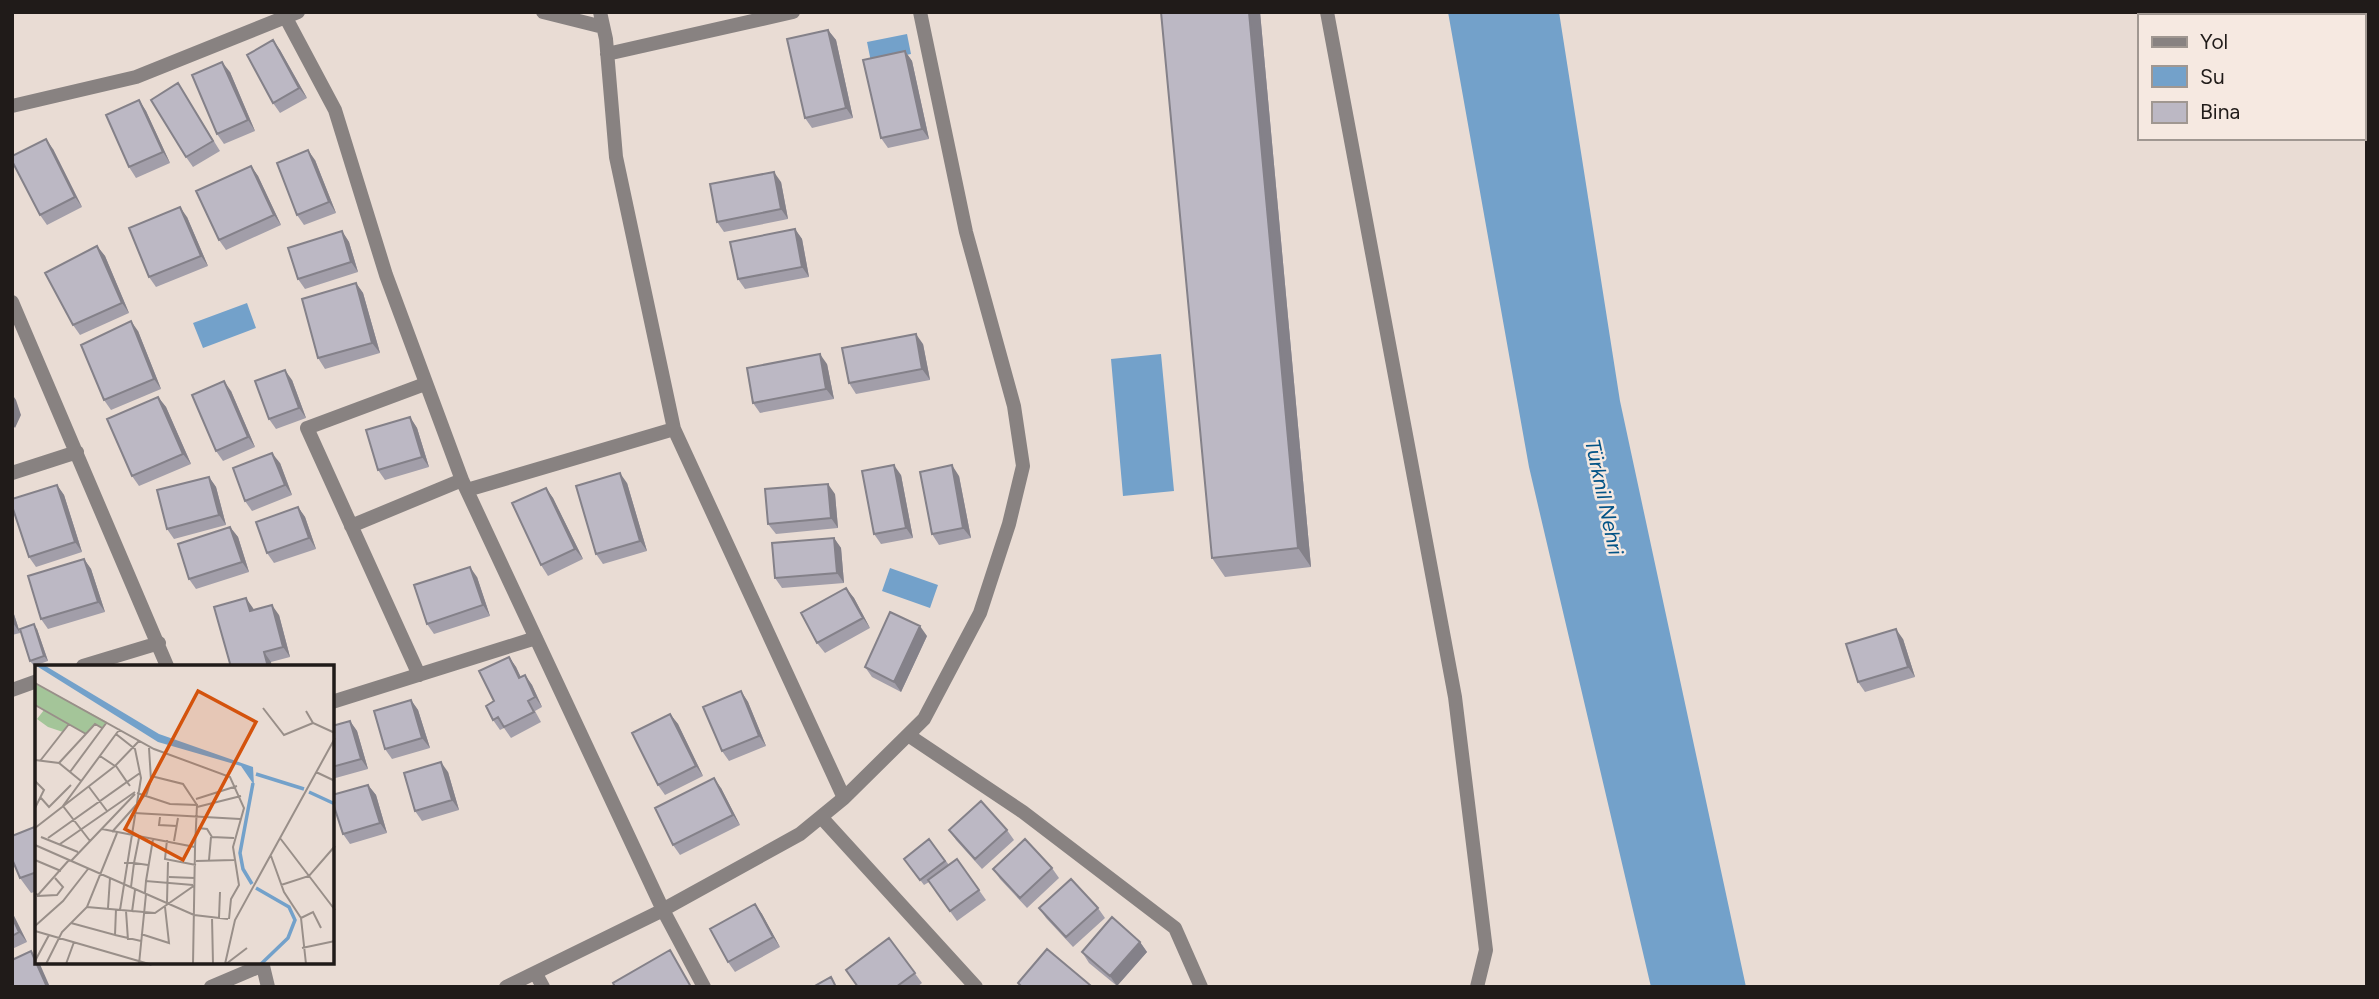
<svg xmlns="http://www.w3.org/2000/svg" width="2379" height="999" viewBox="0 0 2379 999" font-family="Figtree,sans-serif">
<style>
.water{fill:#73a1ca}
.lines{fill:none;stroke-linecap:round;stroke-linejoin:round}
.service{stroke:#888281;stroke-width:14}
.minor{stroke:#888281;stroke-width:14}
.wall{fill:#a29ea9}
.shaded-wall{fill:#848189}
.building{fill:#bcb8c4;stroke:#848189;stroke-width:2}
.labels{text-anchor:middle;stroke-width:5;stroke-linejoin:round;paint-order:stroke}
.water-label{font-size:21px;font-style:italic;fill:#035386;stroke:#f6e9e1}
.inset-river{fill:none;stroke:#73a1ca;stroke-width:3.5}
.inset-road{fill:none;stroke:#998f89;stroke-width:2}
.view{fill:#d4530d;fill-opacity:0.15;stroke:#d4530d;stroke-width:3.5}
.inset-edge{fill:none;stroke:#201b19;stroke-width:3.5}
</style>
<rect width="100%" height="100%" fill="#e9dcd4"/>
<!-- water -->
<path class="water" d="M1448,12H1559L1620,401L1746,987H1651L1529,467Z
M907,34L911,54L871,62L867,42Z
M247,303L256,328L203,348L193,323Z
M1161,354L1174,491L1123,496L1111,359Z
M890,568L938,585L930,608L882,591Z"/>
<g class="lines">
<!-- service -->
<path class="service" d="M211,987L263,965"/>
<!-- minor -->
<path class="minor" d="M543,12L603,27
M1327,12L1455,697L1486,950L1477,987
M286,18L335,110L386,275L462,480L663,910L704,987
M607,54L793,12
M12,106L136,77L298,12
M12,302L167,666
M12,473L77,452
M467,490L674,429
M351,526L462,480
M83,666L159,643
M419,675L307,428L425,384
M12,690L37,681
M332,702L536,638
M908,735L1023,812L1175,928L1201,987
M844,798L924,719L980,613L1009,524L1023,466L1014,406L966,232L920,12
M821,817L976,987
M262,962L268,987
M536,974L543,987
M506,987L657,913L800,834L844,798L674,429L616,157L606,39L600,12"/>
</g>
<!-- wall -->
<path class="wall" d="M1161,12H1260L1311,567L1225,577L1212,558Z
M828,30L836,40L853,118L812,128L805,118Z
M273,40L280,50L307,98L280,113L273,103Z
M905,51L912,61L929,139L888,148L881,138Z
M230,72L255,131L224,144L217,134Z
M178,83L220,151L193,167L186,157Z
M139,100L146,111L170,163L136,178L129,167Z
M53,149L82,207L47,225L40,215Z
M315,160L336,213L304,225L297,215Z
M251,166L258,176L281,225L226,250L219,240Z
M781,182L788,219L724,232L717,222Z
M187,217L208,266L156,287L149,277Z
M795,229L802,239L809,277L745,289L738,279Z
M342,231L349,242L358,272L305,289L298,279Z
M97,246L105,256L129,313L80,335L73,325Z
M356,283L363,293L380,353L325,369L318,358Z
M138,331L161,389L111,410L104,400Z
M923,344L930,380L856,394L849,383Z
M827,364L834,399L760,413L753,403Z
M292,380L306,418L276,429L269,419Z
M231,391L255,447L223,461L216,451Z
M158,397L166,407L191,464L139,486L132,476Z
M410,417L417,428L429,467L385,480L378,470Z
M280,463L292,495L252,511L245,501Z
M901,475L913,538L881,544L874,534Z
M959,476L971,538L939,545L932,534Z
M209,477L216,487L226,525L174,539L167,529Z
M627,483L647,551L603,564L596,554Z
M57,485L64,495L82,552L36,567L29,557Z
M546,488L553,498L583,559L548,576L541,565Z
M835,494L838,528L776,534L768,524Z
M298,507L305,517L316,549L274,563L267,553Z
M230,527L238,537L249,572L196,589L189,579Z
M834,538L841,548L844,583L782,588L775,578Z
M84,559L91,569L105,612L48,629L41,619Z
M477,577L490,616L434,634L427,624Z
M846,588L854,598L870,628L825,653L817,643Z
M12,608L20,633L12,635Z
M253,608L254,610L279,615L290,657L271,662L231,667Z
M37,629L48,661L34,666L30,661Z
M927,636L901,692L872,677L865,667Z
M1903,639L1915,677L1865,692L1858,682Z
M509,657L516,667L521,677L525,675L532,685L542,707L535,711L541,722L511,738L504,728L500,730L493,720L494,701Z
M741,691L748,702L766,746L729,761L722,751Z
M411,700L418,710L430,748L392,759L385,749Z
M670,714L678,724L703,776L665,795L658,785Z
M350,721L357,731L368,769L332,779V726Z
M448,772L459,810L422,821L415,811Z
M368,785L376,795L387,833L350,844L343,834Z
M721,788L740,825L680,855L673,845Z
M37,826V891L31,893L20,878Z
M949,830H1007L1014,840L982,869L956,840Z
M929,839L949,865L957,859L986,900L957,921L929,882L924,885L904,859Z
M1052,868L1059,878L1027,908L1000,879L993,869Z
M755,904L762,914L780,947L735,972L728,962Z
M1039,908H1098L1105,918L1073,947L1046,918Z
M12,912L27,942L12,949Z
M889,938L922,983L917,987H858Z
M1140,942L1147,952L1117,986L1089,963L1082,952Z
M147,962H159L150,966Z"/>
<!-- shaded-wall -->
<path class="shaded-wall" d="M1249,12H1260L1311,567L1298,548Z
M828,30L836,40L853,118L846,108Z
M273,40L280,50L307,98L299,88Z
M905,51L912,61L929,139L922,129Z
M222,62L230,72L255,131L248,120Z
M139,100L146,111L170,163L163,152Z
M46,139L53,149L82,207L75,197Z
M308,150L315,160L336,213L329,202Z
M251,166L258,176L281,225L274,215Z
M774,172L781,182L788,219L781,209Z
M180,207L187,217L208,266L201,256Z
M795,229L802,239L809,277L802,267Z
M342,231L349,242L358,272L351,262Z
M97,246L105,256L129,313L122,303Z
M356,283L363,293L380,353L372,343Z
M131,321L138,331L161,389L154,379Z
M916,334L923,344L930,380L922,369Z
M820,354L827,364L834,399L826,389Z
M285,370L292,380L306,418L299,408Z
M224,381L231,391L255,447L248,437Z
M12,394L16,400L21,415L15,428L12,424Z
M158,397L166,407L191,464L183,454Z
M410,417L417,428L429,467L422,457Z
M272,453L280,463L292,495L285,485Z
M894,465L901,475L913,538L906,528Z
M952,465L959,476L971,538L963,528Z
M620,473L627,483L647,551L640,541Z
M209,477L216,487L226,525L219,515Z
M828,484L835,494L838,528L831,518Z
M57,485L64,495L82,552L75,542Z
M546,488L553,498L583,559L575,549Z
M298,507L305,517L316,549L309,538Z
M230,527L238,537L249,572L242,562Z
M834,538L841,548L844,583L837,573Z
M84,559L91,569L105,612L98,602Z
M470,567L477,577L490,616L483,605Z
M846,588L854,598L870,628L863,618Z
M246,598L253,608L257,621L250,611Z
M272,605L279,615L290,657L283,647Z
M12,608L20,633L13,623Z
M34,624L37,629L48,661L44,656Z
M920,626L927,636L901,692L894,682Z
M1896,629L1903,639L1915,677L1908,667Z
M264,652L271,662L272,667H268Z
M509,657L516,667L526,689L519,678Z
M525,675L532,685L542,707L535,697Z
M741,691L748,702L766,746L759,736Z
M411,700L418,710L430,748L422,738Z
M670,714L678,724L703,776L696,766Z
M350,721L357,731L368,769L361,759Z
M441,762L448,772L459,810L452,800Z
M714,778L721,788L740,825L733,815Z
M368,785L376,795L387,833L380,823Z
M755,904L762,914L780,947L773,937Z
M12,912L27,942L19,932L12,917Z
M1140,942L1147,952L1117,986L1110,976Z
M31,951L37,959V962H39L50,987H47Z"/>
<!-- building -->
<path class="building" d="M1161,12H1249L1298,548L1212,558Z
M828,30L846,108L805,118L787,39Z
M273,40L299,88L273,103L247,55Z
M905,51L922,129L881,138L863,60Z
M222,62L248,120L217,134L192,75Z
M178,83L213,141L186,157L151,100Z
M139,100L163,152L129,167L106,115Z
M46,139L75,197L40,215L12,161V156Z
M308,150L329,202L297,215L277,163Z
M251,166L274,215L219,240L196,191Z
M774,172L781,209L717,222L710,184Z
M180,207L201,256L149,277L129,228Z
M795,229L802,267L738,279L730,242Z
M342,231L351,262L298,279L288,248Z
M97,246L122,303L73,325L45,273Z
M356,283L372,343L318,358L302,299Z
M131,321L154,379L104,400L81,345Z
M916,334L922,369L849,383L842,348Z
M820,354L826,389L753,403L747,368Z
M285,370L299,408L269,419L255,381Z
M224,381L248,437L216,451L192,395Z
M158,397L183,454L132,476L107,419Z
M410,417L422,457L378,470L366,430Z
M272,453L285,485L245,501L233,468Z
M894,465L906,528L874,534L862,471Z
M952,465L963,528L932,534L920,472Z
M620,473L640,541L596,554L576,486Z
M209,477L219,515L167,529L157,490Z
M828,484L831,518L768,524L765,489Z
M57,485L75,542L29,557L12,506V499Z
M546,488L575,549L541,565L512,503Z
M298,507L309,538L267,553L256,522Z
M230,527L242,562L189,579L178,544Z
M834,538L837,573L775,578L772,543Z
M84,559L98,602L41,619L28,576Z
M470,567L483,605L427,624L414,585Z
M846,588L863,618L817,643L801,613Z
M246,598L250,611L272,605L283,647L264,652L268,667H231L214,607Z
M890,612L920,626L894,682L865,667Z
M34,624L44,656L30,661L20,629Z
M1896,629L1908,667L1858,682L1846,644Z
M509,657L519,678L525,675L535,697L528,701L534,712L504,727L498,717L493,720L486,706L494,701L479,671Z
M741,691L759,736L722,751L703,707Z
M411,700L422,738L385,749L374,711Z
M670,714L696,766L658,785L632,733Z
M350,721L361,759L332,767V726Z
M441,762L452,800L415,811L404,773Z
M714,778L733,815L673,845L655,808Z
M368,785L380,823L343,834L332,800V795Z
M981,801L1007,830L975,859L949,830Z
M37,826V872L20,878L12,859V836Z
M929,839L945,861L920,880L904,859Z
M1025,839L1052,868L1020,898L993,869Z
M957,859L979,890L950,911L928,880Z
M1071,879L1098,908L1066,937L1039,908Z
M755,904L773,937L728,962L710,929Z
M12,917L19,932L12,936Z
M1112,917L1140,942L1110,976L1082,952Z
M889,938L915,973L896,987H858L846,970Z
M1047,949L1090,985L1088,987H1022L1018,983Z
M670,950L691,987H615L613,983Z
M31,951L47,987H12V960Z
M831,977L836,987H813Z"/>
<g class="labels">
<!-- water labels -->
<g class="water-label">
<text transform="translate(1604 497) rotate(78)" y="7">Türknil Nehri</text>
</g>
</g>
<!-- overview -->
<g transform="translate(35 665)">
<rect width="299" height="299" fill="#e9dcd4"/>
<path d="M0,18L72,57L67,63L60,59L51,69L34,59L28,67L13,62L2,54L9,45L0,40Z" fill="#a4c599"/>
<path d="M0,0H9L124,69L218,102L219,120L206,101L123,77Z" fill="#73a1ca"/>
<path class="inset-river" d="M221,109L269,124M274,127L300,139M217,219L208,204L205,188L218,118M221,223L254,242L260,255L253,273L226,299"/>
<path class="inset-road" d="M0,18L119,84L195,112L209,143L198,182L204,220L196,234L194,254M0,40L51,69M228,43L249,70L278,58M271,46L278,58L300,68M85,64L81,69L100,84L106,113L85,245M65,91L80,101L104,76M0,95L24,98L46,116M5,96L34,59M24,98L60,59L67,63M81,101L92,117L105,108M35,107L72,57M281,107L300,116M116,111L148,119L162,140M0,116L9,125L0,143M54,122L72,146M111,131L116,115L114,83M6,133L14,142L36,120M161,134L202,121M162,142L206,131M99,148L205,154M125,152L124,160L142,161M0,163L80,101M163,163L172,164L177,172L199,173M67,164L160,182L162,140L135,139L102,128M77,167L110,130M6,172L43,187M13,173L92,117L95,121M104,173L99,198L113,200M245,173L300,245M132,175L130,194L161,200M55,176L28,141L81,69M139,176L143,153M25,179L100,127M0,180L159,250L193,254M236,191L249,227L266,253L271,299M0,195L26,206M174,195L176,172M36,196L100,129M161,196L199,195M89,198H99L96,222M134,212L160,213M111,216L118,174M246,220L274,211L300,181M0,228L3,230L34,195M110,228L111,216L158,220M2,231L22,230L28,222L20,213M132,237L133,197M52,242L120,248L160,220M73,243L75,213M91,246L93,275M97,247L100,225M177,252L178,299M184,253L185,227M266,253L278,247L286,263M36,258L80,270L81,244M0,261L28,236L53,204M0,266L114,299M106,269L134,278L130,242M80,270L106,276M267,283L300,276M0,296L14,270M11,299L27,267L52,242L82,168M31,299L39,277M104,299L111,229M158,299L160,183M190,299L200,255L300,73M191,299L212,283"/>
<path class="view" d="M163,26L221,57L148,195L90,164Z"/>
<rect width="299" height="299" class="inset-edge"/>
</g>
<!-- border -->
<rect width="2379" height="999" fill="none" stroke="#201b19" stroke-width="28"/>
<!-- legend -->
<rect x="2138" y="14" width="228" height="126" fill="#f6e9e1" stroke="#a09791" stroke-width="2"/>
<rect x="2152" y="37" width="35" height="10" fill="#888281" stroke="#a09791" stroke-width="2"/>
<text x="2200" y="49" font-size="21" fill="#201b19">Yol</text>
<rect x="2152" y="66" width="35" height="21" fill="#73a1ca" stroke="#a09791" stroke-width="2"/>
<text x="2200" y="84" font-size="21" fill="#201b19">Su</text>
<rect x="2152" y="102" width="35" height="21" fill="#bcb8c4" stroke="#a09791" stroke-width="2"/>
<text x="2200" y="119" font-size="21" fill="#201b19">Bina</text>
</svg>
